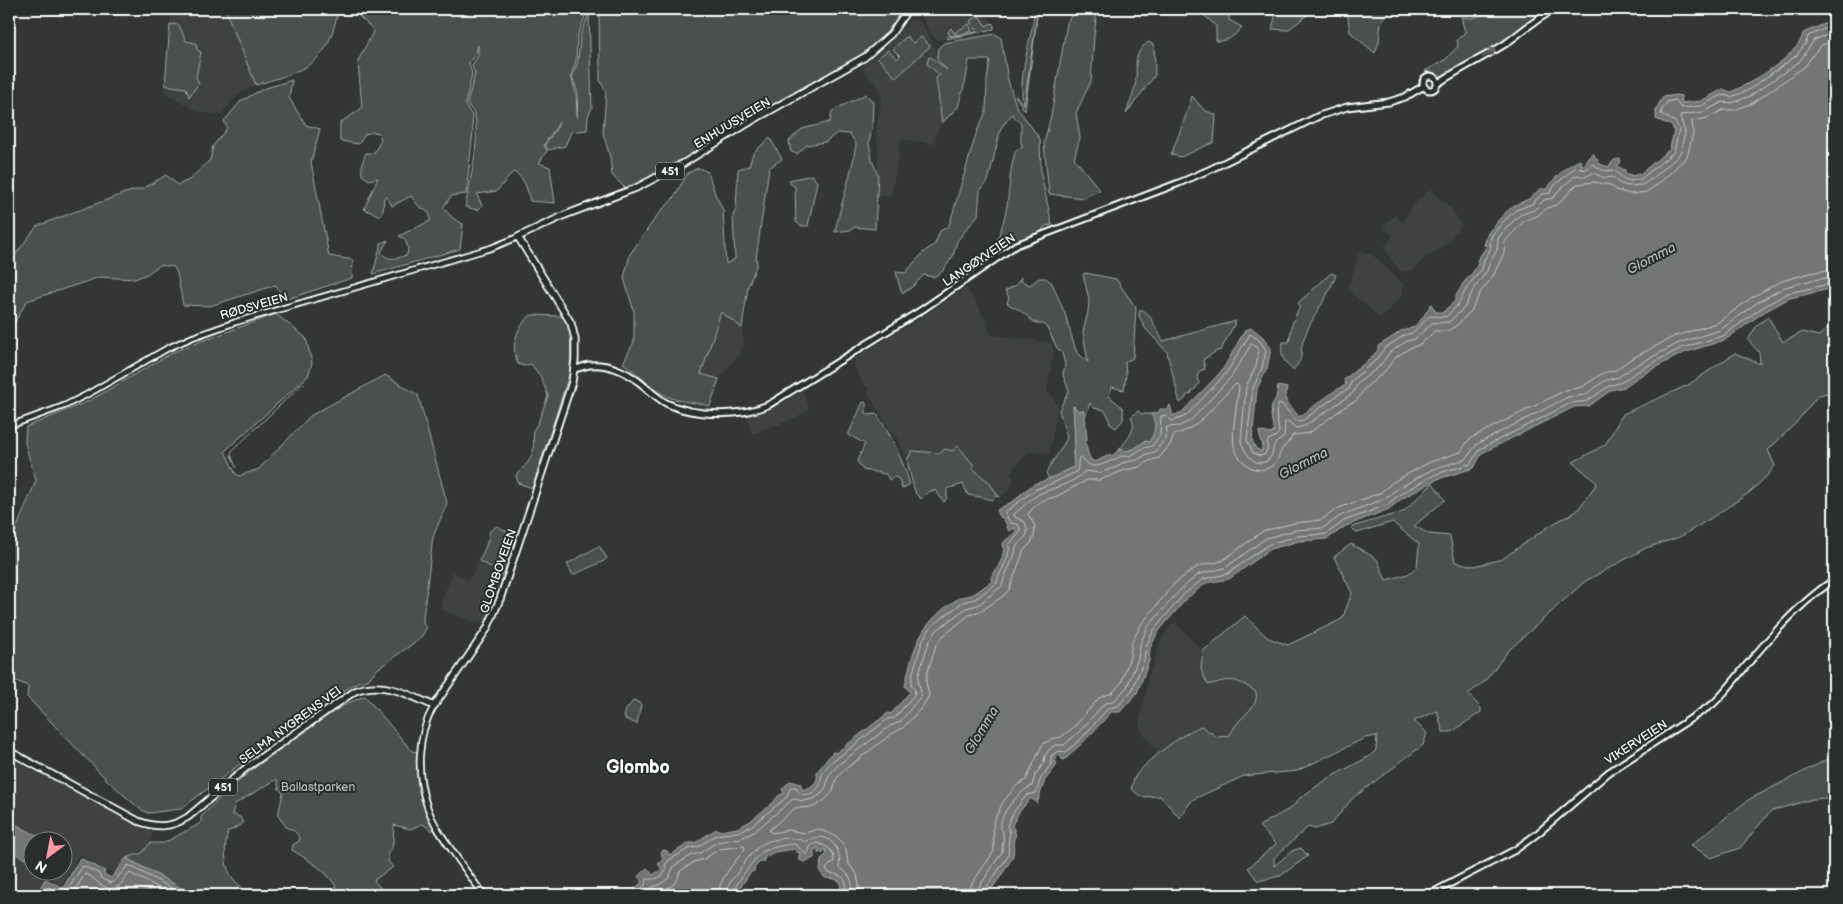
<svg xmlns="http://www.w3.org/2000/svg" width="1843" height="904" viewBox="0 0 1843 904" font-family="'Balsamiq Sans',sans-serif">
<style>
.built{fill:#404243;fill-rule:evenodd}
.green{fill:#4c4f50;stroke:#a6a7a8}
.water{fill:#737576;stroke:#abacad}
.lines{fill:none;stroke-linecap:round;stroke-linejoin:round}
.shore{stroke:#c7c8c8;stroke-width:1}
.stream{stroke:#abacad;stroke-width:1}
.tertiary-casing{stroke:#fff;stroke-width:8}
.secondary-casing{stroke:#fff;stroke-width:9}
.primary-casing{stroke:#fff;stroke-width:9}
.tertiary{stroke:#2a2d2e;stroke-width:4.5}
.secondary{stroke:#2a2d2e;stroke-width:5}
.primary{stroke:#2a2d2e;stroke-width:5.5}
.oneway{stroke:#6a6c6d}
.labels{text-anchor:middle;stroke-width:4;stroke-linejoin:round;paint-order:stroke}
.shield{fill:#2a2d2e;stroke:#bfc0c0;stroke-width:1}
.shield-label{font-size:11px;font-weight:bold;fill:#fff}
.street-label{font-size:12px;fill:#fff;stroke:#2a2d2e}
.park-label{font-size:12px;fill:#b7b9b9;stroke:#2a2d2e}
.water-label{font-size:14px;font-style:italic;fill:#b2b3b4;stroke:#2a2d2e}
.district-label{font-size:18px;font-weight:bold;fill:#fff;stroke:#2a2d2e}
</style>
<rect width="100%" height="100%" fill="#333536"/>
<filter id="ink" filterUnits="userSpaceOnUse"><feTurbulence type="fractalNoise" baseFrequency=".02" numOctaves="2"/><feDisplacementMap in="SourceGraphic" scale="10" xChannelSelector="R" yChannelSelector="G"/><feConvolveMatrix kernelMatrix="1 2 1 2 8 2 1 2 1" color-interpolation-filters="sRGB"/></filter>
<g filter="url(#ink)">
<!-- built -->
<path class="built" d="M171,9H225L256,85L243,91L232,101L221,115L198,112L165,93Z
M916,9H980L994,25V29L938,40L934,38Z
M909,20L920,21L932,40V44L938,52L937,59L953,76L939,98L942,123L936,133L934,144L901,139L891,197L877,195L878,155L876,131L882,96L879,87L864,72V65L890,43Z
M1430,189L1453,211L1462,225L1437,253L1427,256L1414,270L1401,272L1383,248L1393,236L1383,226L1395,215L1402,223L1411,208Z
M1360,250L1374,256L1403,284L1402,296L1380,319L1348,289Z
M966,288L979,307L991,335L1046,342L1051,344L1054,349L1047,390L1058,406L1049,454L1029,451L1010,472L1014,479L1009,491L999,497L989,482L973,469V464L964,455L961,449L956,446L953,451L940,453L912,451L907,460L898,442L897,436L891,432L868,394L867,392L869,390L867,386H864L853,364L856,357L914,322Z
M722,311L742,328L744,347L719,379L701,374Z
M803,391L809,410L793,419L752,434L747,415L783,403Z
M479,561L493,568L495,572L504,576V578L491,615L483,621L474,622L447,612L442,609L440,605L453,572L469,580Z
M1174,622L1203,651L1201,670L1208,685L1227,679L1240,681L1256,692V698L1254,706L1239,720L1229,736L1217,737L1201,726L1189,731L1159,754L1140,729L1139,721L1147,687L1148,677L1154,662L1160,641Z
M9,757L139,827L153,830L151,840L142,853L125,857L112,874L79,854L62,885L44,878L34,894L16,886L9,895ZM32,842H62V872H32Z"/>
<!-- green -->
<path class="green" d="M225,9H338C328,67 306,69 256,85Z
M351,9H588L577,37L576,61L571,76L576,93L577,118L578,93L572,77L578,62L580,36L589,14L592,108L588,116L587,130L571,132L565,146L548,150L545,144C550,136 557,130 559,122C555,131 549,136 544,145L547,151L539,163L550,167L555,203L530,201C527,189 525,177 513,172L497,191L477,194L482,206L478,210L465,207C470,180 480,143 475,116C474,112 469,107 467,103L475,74L472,65L478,56V45L476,53L469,63L472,74L465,104L472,116L473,132L466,194L451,196L443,208L454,219L463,224L460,249L373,274L381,243L388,240L381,252C389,262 397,258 407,255L408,248L405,239L399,236L430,221C431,211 427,212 420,207C417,205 414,200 411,196L392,206L387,197L384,198L383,211L380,216L364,209L378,178L369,180L362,175C361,168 363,159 366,153H374L381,140L379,133L373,132L365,134L359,144L340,141V123L362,108L358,61L374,30Z
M599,9H906L900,21L872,50L638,185L626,189L612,175L610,157L603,133L606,92L600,80Z
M1035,9H1038L1025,111L1015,96H1017L1023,104C1018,73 1032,39 1035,9Z
M1075,9H1104L1097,11L1094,36L1091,81L1076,113L1080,138L1074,158L1100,190L1083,198L1049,194L1044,143L1051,116L1067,23Z
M1197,9H1229V20L1242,27C1234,36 1229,42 1216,41V26Z
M1277,9H1312L1306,16L1288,30L1272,29Z
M1345,9H1393L1381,22L1379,42L1375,53L1350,32L1347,11Z
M1508,9H1544C1528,25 1462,76 1440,76C1435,76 1430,73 1425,71L1446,59L1458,46L1457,40L1465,32L1461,17L1471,18Z
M979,16L986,26L992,23L994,25V29L947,39L946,38L950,35L948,32L951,28L954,33L969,24L972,31L958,35L955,33L956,35L950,36L963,35L976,32L977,29L974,28L970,21Z
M170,24L179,25L186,41L196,43L197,50L201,52L196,77L199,83L189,97L186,88L165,85Z
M995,34L1001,38L1008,80L1016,106L1040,139L1041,174L1052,225L1045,226L1041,232L1003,251L998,249L996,246C998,235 1003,226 1005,215C1010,197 1009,163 1017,149L1023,147L1021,143V124L1012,114L1001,128L988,181L980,191L978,215L957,241L953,256L942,272L933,277L924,275L912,287L903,293L900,288L896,272L905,273L924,252L935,244L940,231L949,226L977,131L986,112L987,80L990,60H969L966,79L958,107L942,123L936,78L940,75L927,64L929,57L932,58L947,70L937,59L938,48L944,43Z
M907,36L913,43L921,37L930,46L896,78L878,58L888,50L897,59L900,56L893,49Z
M1148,42L1154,45L1155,75L1126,114C1129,105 1133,95 1135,86C1139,67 1130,56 1148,42Z
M292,80L289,98L306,125L320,129L311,162L329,256L353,260L352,278L284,300L276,285L210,306L183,305L177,273L174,267L160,265L147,274L135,279L100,277L27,301L9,332V263L37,226L125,193L144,188L166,175L178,185L189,180L210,160L213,146L227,128L224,121L241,101L263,89Z
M866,94L873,102L872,127L869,143L872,160L878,175L875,229L855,227L851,230L835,232C841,202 852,174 856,144L850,134L837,133L825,142L807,145L797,154L791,152L789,141L802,129L830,122L832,111Z
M1192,96L1204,110L1216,115L1214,142L1181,157L1171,155L1184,121Z
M770,138L782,159L769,168L756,259L757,264L748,286L742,328L721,312L701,374L719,379L710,406C697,403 683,402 671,398C656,393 638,373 623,363L634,342V312L624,278L630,254L659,213L672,200L688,173L698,168L708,172L715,194L723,210L726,264L735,259L733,215L736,210L738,169L749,166L753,153Z
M812,175L817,182L808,226H801L796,222L795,187L790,183L789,180Z
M1085,273L1116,279L1136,308L1133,358L1125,362L1126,375L1124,390L1112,387L1109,396L1123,408V420L1116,428L1110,424L1108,416L1104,410L1094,408L1090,403L1085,417L1083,410L1078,411L1074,406L1075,444L1073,452L1074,467L1049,479L1046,473C1052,460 1061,451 1067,438L1059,410L1069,391L1063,375L1065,364L1062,353L1057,348L1050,333L1044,324C1032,324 1031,318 1022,312C1017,308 1012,307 1007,303L1009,297L1005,291L1016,285L1021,277V281L1030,285L1039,278H1046L1052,283L1065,314L1076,351L1088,362L1083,332L1088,312L1089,300L1083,274Z
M1331,273L1336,275C1328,298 1312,316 1304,338C1298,354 1306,356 1293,370C1284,363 1279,354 1283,342H1289L1292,324L1300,306L1298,303Z
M1140,310H1143L1149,315L1163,341L1236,321L1221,350L1215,352L1203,360L1205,369L1199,371L1197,378L1199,383L1196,388L1193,390L1191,394L1187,395L1185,399L1180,403L1167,352L1145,328L1139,316Z
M276,314L306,338L312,363L308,376L225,451L235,473L239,476L259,469L310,416L385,375L418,395L447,503L433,537L423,618V624L427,627L421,638L376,670L368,680L358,682L310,711L181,809L148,813L140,809L109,782L27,697L28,686L9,678V546L36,481L25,443L26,427L89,401L175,351Z
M531,315L559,316L566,318L571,332L570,372L532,488L518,483L516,475C533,458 535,455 533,430L538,423L548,396L541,377L531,364L524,366L518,364C510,347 516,327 531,315Z
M1768,317L1783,342L1803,332L1818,336C1824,333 1828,327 1834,324V392L1818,395L1796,423L1768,450L1775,466L1768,475L1749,493L1716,515L1680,537L1646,548L1584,582L1509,650L1485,681L1468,694L1481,708V712L1452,732H1443L1437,711L1414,721L1427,733L1423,745L1353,798L1331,824L1315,829L1308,827L1274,858V866L1292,851L1301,848L1308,856L1280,876L1258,881L1248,868L1276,844L1259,826L1291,808L1300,798L1327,779L1370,756L1376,750L1377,736L1365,738L1297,771L1244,776L1192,800L1180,818L1160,796L1142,797L1131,789C1133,784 1133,779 1136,775C1149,759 1183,733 1201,726L1217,737L1229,736C1233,730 1236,724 1241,719C1249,710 1258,706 1256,692C1236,678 1231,678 1208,685L1201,670L1203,651L1245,616L1268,638L1288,645L1342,619L1352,593L1334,557L1351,544L1377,559L1386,580L1408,574L1417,567L1419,544L1392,522L1357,533L1351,527L1403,512L1433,483L1445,500L1414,526L1429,534L1450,536L1455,562L1474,566L1502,559L1551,525L1577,511L1597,483L1573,462L1605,445L1623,414L1688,385L1735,353L1760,364L1759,352L1748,340L1757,325Z
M863,402L866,403V413L869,415L877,414L893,441L903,464L910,484L902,489L899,479L895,477L889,480L886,474L863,470L857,461L865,444L849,435V433Z
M1138,411L1141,414H1151L1155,420V434L1149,442L1145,441L1134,449L1126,451L1120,449C1127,439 1138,429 1131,417Z
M957,446C963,450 967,458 973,464V469L989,482L999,497L996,496L992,500L986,498L968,495L963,484L947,489V498L944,502L935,490L928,492L921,499L916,494L913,485L907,460L912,451L940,453L945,449L953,451Z
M497,526L517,537L504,576L496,573L493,568L479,561C484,552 488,541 490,531Z
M599,546L607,558L604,561L573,575L567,564Z
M365,696L412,751L417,752C417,782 421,802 434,829L432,831L423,824L410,829L394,825C393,835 395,846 388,854V861L393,867L374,880L386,895H336L338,892C332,873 308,860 292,850L293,845L300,840C297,833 294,829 287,828L278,816L283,793L279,789L277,779L235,804L232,814L240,817L243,823L232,830L228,831C224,847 223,868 235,881C240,886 246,890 249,895H194L126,858L142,853L150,843H164L201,823V817C229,786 264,760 299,736C322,720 339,705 365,696Z
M634,700L641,704L637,724L625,719C623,711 629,706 634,700Z
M1834,725V801L1827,798L1813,799L1771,811L1740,848L1711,858L1691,845L1748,800L1826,760L1832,727Z"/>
<!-- water -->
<path class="water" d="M1834,20V288L1790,298L1764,312L1725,340L1683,353L1638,377L1624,387L1611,390L1589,406L1574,407L1482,453L1474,468L1438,479L1403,498L1389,509L1346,526L1327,539L1299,541L1271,549L1229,579L1206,583L1187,598L1158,632L1150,648L1149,661L1137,693L1120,712H1111C1100,724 1090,736 1078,747C1072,752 1069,757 1063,760L1059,755L1055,759L1057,765L1045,780L1037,803L1032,799H1030L1019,812L1012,825L1016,835C1011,842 1015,847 1013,855C1011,862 992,890 986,895H838L837,891L841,888L840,881L835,879L825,878L820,872L821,859L827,854L825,849L823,850V854L820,852L818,854V848L814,850V858L804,862L798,859L800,853L797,852L795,849L774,852L768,857L766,855L763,862H760L755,867L754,871L750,873L735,895H628L642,882L638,876L647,868L653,875L662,869L658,864L663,859L661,852L663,850L667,851L670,855L689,843H695L716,829L721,831L737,828L749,822L773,803L778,796L784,793L782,789L790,781L801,784L802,790C812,787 819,783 817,772L833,752L836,753L888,713L891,714L910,692L905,686C914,644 921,622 959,598C964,596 969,596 974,594C980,590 986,585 993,581L991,577C998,567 1006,556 1003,543L1016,531L1015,528L1009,531L1004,519L1000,517L997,510L1015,500L1023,492L1034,484L1049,479L1074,467L1073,452L1075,444L1073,406L1078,411L1083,410L1085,417L1087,440L1085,442C1088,451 1087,458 1095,462L1109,455L1112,456L1120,449L1126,451L1134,449L1145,441L1149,442C1156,432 1157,424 1151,414L1159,412L1160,409H1164L1166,410L1170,405L1173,416L1182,412L1216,377L1223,369L1245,330L1252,328L1263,337L1271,348L1267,369L1257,389L1252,440L1256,449L1262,451V445L1264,444L1261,442L1259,432V431L1270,434L1274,432L1271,416L1272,405L1276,398L1278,386L1287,388L1285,399L1299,417L1336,390L1346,385L1344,380L1346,378L1371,358L1378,350V346C1386,341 1393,337 1401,331C1404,330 1407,330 1409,329C1419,326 1426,312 1431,304L1436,312H1444L1445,310L1456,300V295C1460,291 1461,286 1464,282C1470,276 1475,270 1479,262H1477L1478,259L1487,246L1484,245L1488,233L1500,218L1513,206L1529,199L1540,189H1547C1555,177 1567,165 1580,160L1583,166L1593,153L1600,164L1608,167L1614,160L1620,159L1621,162L1617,166L1625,170V174H1630L1631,176L1640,174L1670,149L1674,131L1672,126L1656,119V109L1663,97L1676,95L1681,96L1682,103L1701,101L1723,89L1730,92C1749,85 1801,54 1803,33Z
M9,821L47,841L32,842V862L9,850Z
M80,858L105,871L104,874L111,878L126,858L194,895H36L45,879L63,888Z"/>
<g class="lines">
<!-- shore -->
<path class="shore" d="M42,895L48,887L61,893L66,892L83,866L98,873L102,879L111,883L115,881L128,865L185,895
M72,895L85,874C95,877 99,887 111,889L119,886L130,873L173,895
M636,895L645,885L647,879C657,880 668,876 665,865L669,860L690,848L698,847L716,835L738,832L751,826L787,797L789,790L792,787H796C799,798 811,796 818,788C822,784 820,778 823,773C825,768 834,758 839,757L888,719L895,718L914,695L915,690L911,685L913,672L923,639L932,626L963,602L975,599L997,583C999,570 1011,559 1009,545L1021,531L1018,524L1010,523L1005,512L1036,489L1051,484L1076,472C1080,467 1076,461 1080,457H1082C1090,469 1095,467 1106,463C1113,460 1116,460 1121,456C1133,458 1135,451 1144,448C1147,447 1150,447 1152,446L1160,435L1161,416L1165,415L1169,419L1173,421L1186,416L1218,382L1227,372L1250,334L1259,340L1266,350L1262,368L1253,388L1247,440L1253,453L1260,456L1264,455L1267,450L1268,440L1275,437L1279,433C1279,423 1273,413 1279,404H1282L1295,420L1302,421L1339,394L1349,389L1352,380L1374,362L1385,348L1405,335L1412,333L1430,316L1446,317L1457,306L1468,286L1482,269L1484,260L1491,248L1490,241L1492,235L1503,222L1516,210L1532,204L1542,194L1550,193L1555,185L1576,167L1585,170L1593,164C1600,170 1605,172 1614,170L1624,179L1631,181L1641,179L1674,152L1679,129L1675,122L1661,114L1662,110L1667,102L1675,100L1681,108L1701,106L1722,95L1731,97L1747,91L1796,56L1806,43L1808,36L1834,25
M645,895L652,887L659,885L669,878L674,866L692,855L700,853L717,842L741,838L754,832L793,799L804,801L813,799L820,795L826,787L829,775L839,764L890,726L900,722L920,697L921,690L918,683L919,673L929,642L937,630L966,608L978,605L1002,586L1004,578L1015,554L1016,547L1027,535V529L1025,522L1015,517L1014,514C1022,508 1030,499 1039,494C1054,487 1074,484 1085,471L1099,473L1117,467L1122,463L1137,460L1147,454L1155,452L1165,439L1167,427L1180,426L1191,420L1231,377L1252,343L1259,351L1256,366L1246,387L1241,441C1244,452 1256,471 1269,459C1274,454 1272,448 1275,444C1278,441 1281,440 1284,436L1285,422L1288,421L1296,428L1305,426L1353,393L1358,383L1379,367L1390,352L1407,341L1415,339L1432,323L1449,322L1464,308L1474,289L1487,271L1490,262L1497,250L1498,238L1508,226L1520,215L1534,210L1544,200L1553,198L1560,189L1576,175L1585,177L1593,173L1605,178L1613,177L1619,183L1627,186L1642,185L1652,179L1677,157L1681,151L1685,132L1680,117L1681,115L1703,112L1723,102L1732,103L1750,96L1800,61L1814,40L1834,32
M655,895L673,885L678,878L680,871L694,862L704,859L719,849L744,846L745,849C735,862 719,878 718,895
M726,895C726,887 731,881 736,875C742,865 749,856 757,848C767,838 794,835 805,842C825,828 843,846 839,867C849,873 856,883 849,895
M732,895C733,887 757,854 764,851C775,846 785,845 795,844L807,855L811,845L817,843C827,846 834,850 834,861L826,869L829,873C843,875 851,880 842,895
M858,895L859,887L857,874L848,863L846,850L842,842L836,836L818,829L805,833L788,830L772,833L769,830L795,808L814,807L825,800L833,791L836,779L844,770L893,733L903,728L923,706L929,695L926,682L927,674L936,645L943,636L969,615L983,610L1003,596L1009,590L1024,550L1031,543L1034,536L1035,526L1028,514L1035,506L1042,501L1057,496L1087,480H1100L1125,470L1139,467L1149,461L1159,458L1170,445L1174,435C1204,426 1214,403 1236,384L1239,386C1238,400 1231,433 1234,445C1237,462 1258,479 1274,464C1279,460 1279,455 1281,451C1284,445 1290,442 1293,435L1309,433L1346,406L1357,400L1365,388L1384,372L1395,358L1410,348L1419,345L1435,331H1447L1456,326L1471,311L1480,293L1493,276L1504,253L1505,241L1508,238L1524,221L1537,216L1547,208L1558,204L1577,184L1594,182L1610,185L1618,191L1631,194L1646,192L1657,185L1687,157L1693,134L1692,121L1707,118L1723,110H1734L1753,103L1804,67L1820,46L1834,40
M969,895L971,885L994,851L993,823L1003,802L1017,785L1026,780L1042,745L1051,739L1061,737L1074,727L1099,698L1112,693L1121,683L1130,657L1132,642L1142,623L1174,584L1198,566L1222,561L1263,531L1295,523L1321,520L1339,508L1380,493L1393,482L1430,462L1461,452L1467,442L1473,437L1566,390L1582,387L1603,373L1616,370L1629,360L1675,336L1717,323L1754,296L1782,281L1810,273L1834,269
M977,895L979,887L1002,852C1002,846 1004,837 1003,832C1001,827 1000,831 1001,825C1001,811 1020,791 1032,786L1035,775L1044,763L1045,756L1048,751L1055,745H1064L1079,732L1104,704L1115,700L1127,687L1138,659L1140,644L1148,627L1179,591L1199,574L1225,568L1266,538L1296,530L1323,528L1342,515L1384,499L1397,489L1433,469L1466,459L1477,444L1568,397L1585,395L1606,380L1619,377L1633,367L1679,343L1720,330L1758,302L1785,287L1812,280L1834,277
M983,895L984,891L1007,858C1010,850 1007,842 1010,833L1007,825L1015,810L1027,795L1036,793L1041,778L1051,764V756L1058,751L1066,752L1083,737L1108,708L1118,706L1132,690L1144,660L1146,646L1154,630L1183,595L1203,579L1227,574L1269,544L1298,536L1326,534L1344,521L1387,505L1400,494L1436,474L1470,464L1480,449L1571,403L1587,401L1609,386L1622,382L1636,372L1681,348L1723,336L1761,308L1788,293L1834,283"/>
<!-- stream -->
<path class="stream" d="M1024,105L1038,9
M236,467L231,455L232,451L302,384H305"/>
<defs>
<path id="tertiary" d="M9,426L64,406L88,394L168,348L193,337L236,322L491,248L518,237
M434,706C417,734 416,775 427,806C434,827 448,844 460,862C468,873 476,886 485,895"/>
<path id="secondary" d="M1423 83a7 7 0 1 1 14 0a7 7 0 1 1-14 0Z
M1437,84C1459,69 1483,58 1505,44C1522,32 1536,18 1556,9
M575,369C580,368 584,366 589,365C607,363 626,371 639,382C648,389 656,397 666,403C694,417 743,417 770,404L923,309L1016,245L1179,183L1211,169L1319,116L1347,107L1389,102L1405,97L1424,86
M1428,895L1515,850L1538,833L1609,772L1713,704C1727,691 1738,675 1751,660C1775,631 1803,600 1834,580"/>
<path id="primary" d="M9,751L138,821C157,828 170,828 188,817L246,768L355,691C383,680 408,694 434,706L487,629L500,599L572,382L575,360V339L571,323L518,237L565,215L636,188L684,163L755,119L865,57L891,34L908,9"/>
</defs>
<!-- tertiary casing -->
<use href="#tertiary" class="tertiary-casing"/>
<!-- secondary casing -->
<use href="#secondary" class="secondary-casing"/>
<!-- primary casing -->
<use href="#primary" class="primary-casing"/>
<!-- tertiary -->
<use href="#tertiary" class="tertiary"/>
<!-- secondary -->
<use href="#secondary" class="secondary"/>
<!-- primary -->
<use href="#primary" class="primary"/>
</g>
<!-- one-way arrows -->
<defs><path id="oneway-shaft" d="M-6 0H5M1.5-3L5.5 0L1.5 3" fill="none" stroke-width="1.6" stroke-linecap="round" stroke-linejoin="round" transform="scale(1.25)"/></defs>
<use class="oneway" href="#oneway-shaft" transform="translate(1489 53) rotate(-32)"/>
</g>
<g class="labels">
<!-- shield labels -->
<g class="shield">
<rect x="656" y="162.5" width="28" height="17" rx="4"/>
<rect x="209" y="778.5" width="28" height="17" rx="4"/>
</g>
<g class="shield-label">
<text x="670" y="175">451</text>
<text x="223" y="791">451</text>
</g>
<!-- street labels -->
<g class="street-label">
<text transform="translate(732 123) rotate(-31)" y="4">ENHUUSVEIEN</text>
<text transform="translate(979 260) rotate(-34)" y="4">LANGØYVEIEN</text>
<text transform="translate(254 306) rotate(-16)" y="4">RØDSVEIEN</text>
<text transform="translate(498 571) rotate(-71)" y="4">GLOMBOVEIEN</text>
<text transform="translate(290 725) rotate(-36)" y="4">SELMA NYGRENS VEI</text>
<text transform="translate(1636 742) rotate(-33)" y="4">VIKERVEIEN</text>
</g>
<!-- park labels -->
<g class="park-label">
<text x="318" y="791">Ballastparken</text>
</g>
<!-- water labels -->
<g class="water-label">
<text transform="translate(1651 258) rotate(-28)" y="5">Glomma</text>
<text transform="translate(1303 463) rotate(-27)" y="5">Glomma</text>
<text transform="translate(981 730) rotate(-59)" y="5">Glomma</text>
</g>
<!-- district labels -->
<g class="district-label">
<text x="638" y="773">Glombo</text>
</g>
</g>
<!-- margin -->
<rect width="1843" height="904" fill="none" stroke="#2a2d2e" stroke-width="30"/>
<rect x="15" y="15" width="1813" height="874" fill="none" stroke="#fff" stroke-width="2" filter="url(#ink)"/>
<!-- north arrow -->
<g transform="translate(48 856) rotate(212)"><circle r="24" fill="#2a2d2e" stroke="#7f8182"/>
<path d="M0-4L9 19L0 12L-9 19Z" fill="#ff9aa2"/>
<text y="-8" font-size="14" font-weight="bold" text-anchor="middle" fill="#ffffff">N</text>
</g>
</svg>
